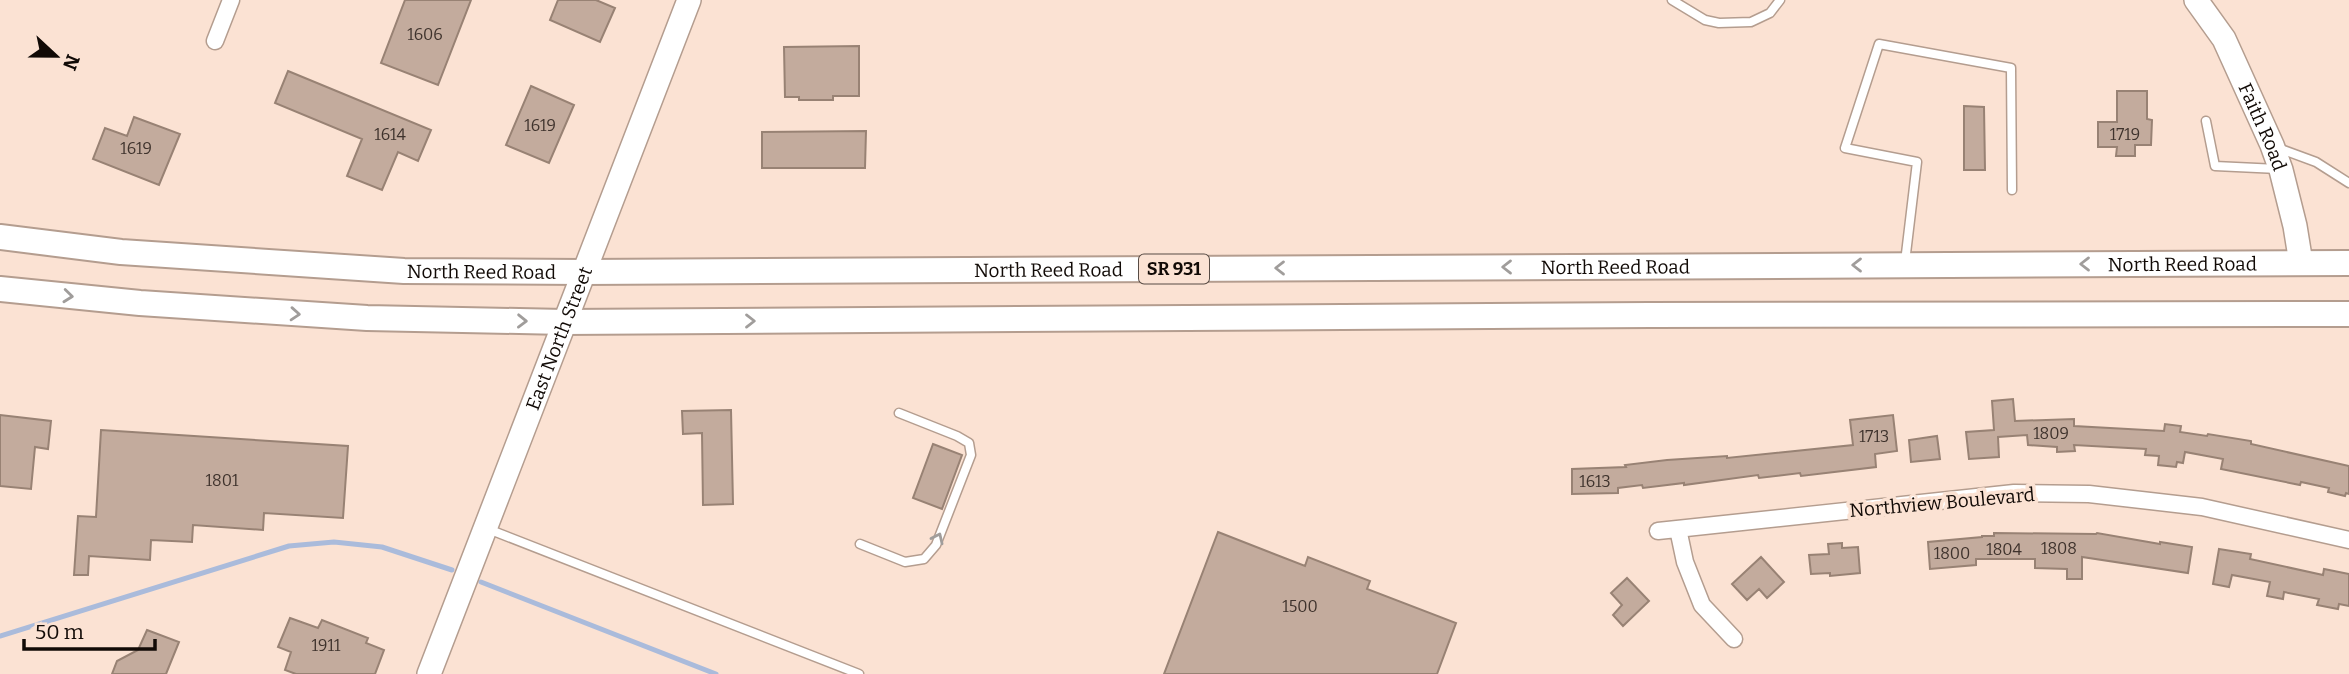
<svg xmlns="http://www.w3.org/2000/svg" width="2349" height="674" viewBox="0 0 2349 674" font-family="Bitter,serif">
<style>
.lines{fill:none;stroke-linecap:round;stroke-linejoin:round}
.stream{stroke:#aabbdb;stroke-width:5}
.building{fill:#c3ab9d;stroke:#988274;stroke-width:2}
.lane-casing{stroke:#b49d8f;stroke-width:11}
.street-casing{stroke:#b49d8f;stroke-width:19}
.secondary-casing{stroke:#b49d8f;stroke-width:26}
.primary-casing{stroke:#b49d8f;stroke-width:28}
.lane{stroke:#fff;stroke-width:8}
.street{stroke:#fff;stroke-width:16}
.secondary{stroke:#fff;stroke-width:23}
.primary{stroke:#fff;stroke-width:24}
.oneway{stroke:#a09d9b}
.labels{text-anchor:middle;stroke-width:7;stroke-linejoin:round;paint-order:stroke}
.number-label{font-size:16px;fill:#3e322c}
.shield{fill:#fbe2d3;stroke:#574b44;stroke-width:2}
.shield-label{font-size:18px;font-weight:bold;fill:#110a06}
.street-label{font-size:19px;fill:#110a06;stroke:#fbe2d3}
</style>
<rect width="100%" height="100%" fill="#fbe2d3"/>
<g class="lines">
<!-- stream -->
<path class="stream" d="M481,582L716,674
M0,636L289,546L334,542L382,547L452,570"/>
</g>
<!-- building -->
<path class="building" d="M405,0H471L438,85L381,63Z
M558,0H596L615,8L600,42L550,20Z
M859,46V96H833V100H799V97H785L784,47Z
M288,71L431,130L418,161L398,152L382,190L347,176L362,139L275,103Z
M531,86L574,105L549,163L506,145Z
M2117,91H2147V119L2152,120L2151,145H2135V156H2116L2117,147H2098V122H2117Z
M1964,106L1984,107L1985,170H1964Z
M134,117L180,134L159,185L93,159L105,128L127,136Z
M866,131L865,168H762V132Z
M2013,399L2015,421L2074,419V426L2164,431L2165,424L2181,426L2180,432L2207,436L2208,434L2251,441V444L2349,466V494L2346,493L2345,496L2328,492L2329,488L2301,482L2300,485L2221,469L2223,459L2185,452L2183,463L2177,462L2176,467L2158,465L2159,456L2145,455L2146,449L2074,445L2075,451L2057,452V447L2028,445L2027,435L1998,437L1999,457L1969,459L1966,432L1994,430L1992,401Z
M731,410L733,504L703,505L702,433L683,434L682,411Z
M0,415L51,421L48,449L35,447L31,489L0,486Z
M1893,415L1897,451L1875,454L1876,467L1801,476L1800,473L1759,478L1758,475L1684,485V483L1643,488L1642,485L1618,488V493L1572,494V469L1626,467L1625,465L1667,460L1727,456V458L1853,445L1850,420Z
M101,430L348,446L343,518L264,513L263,530L193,525L192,542L151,540L150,560L89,556L88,575H74L78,516L96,517Z
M1937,436L1940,459L1911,462L1909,440Z
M933,444L962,455L942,509L913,498Z
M1218,532L1305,566L1308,557L1370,581L1367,589L1456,623L1437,674H1164Z
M1994,533L2096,534L2097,533L2160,544V542L2192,547L2188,573L2082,557V579H2067V569L2035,568V559H1976V565L1930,569L1928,542L1982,537V536H1994Z
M1842,543V548L1858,547L1860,573L1830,576V573L1811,574L1809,555L1829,554L1828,544Z
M2219,549L2251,554L2250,559L2323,575L2324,569L2349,574V606L2339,604L2338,609L2317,605L2319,599L2284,592L2283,599L2267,596L2270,582L2232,575L2229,587L2213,584Z
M1761,557L1784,582L1767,598L1759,589L1747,600L1732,584Z
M1627,578L1649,601L1623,626L1613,615L1622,605L1611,593Z
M290,618L318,628L322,620L368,638L366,643L384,650L375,674H296L285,670L291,652L278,647Z
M147,630L179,642L166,674H112L117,661L138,650Z"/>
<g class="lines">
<defs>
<path id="lane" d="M1672,0L1705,20L1719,23L1751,22L1770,13L1780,0
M2206,121L2215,166L2278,169
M2278,148L2316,162L2349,183
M1905,262L1917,162L1845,148L1879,44L2011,68L2012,190
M488,529L859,674
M860,544L905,562L924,559L936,545L971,455L969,443L957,436L899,413"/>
<path id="street" d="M215,41L231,0
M1678,529L1685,562L1702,605L1734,639
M1658,531L2014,493L2089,494L2202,507L2349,540"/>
<g id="secondary">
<path id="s1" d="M2196,0L2224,39L2272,145L2281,170L2295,226L2301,263"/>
<path id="s2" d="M429,674L689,0"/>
</g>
<g id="primary">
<path id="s3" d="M0,237L121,252L404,271L583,272L2349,263"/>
<path d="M0,289L140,303L367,318L564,322L1650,315L2349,314"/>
</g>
</defs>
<!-- lane casing -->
<use href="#lane" class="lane-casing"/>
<!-- street casing -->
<use href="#street" class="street-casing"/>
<!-- secondary casing -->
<use href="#secondary" class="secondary-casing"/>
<!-- primary casing -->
<use href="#primary" class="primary-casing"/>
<!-- lane -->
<use href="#lane" class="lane"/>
<!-- street -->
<use href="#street" class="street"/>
<!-- secondary -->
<use href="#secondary" class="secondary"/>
<!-- primary -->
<use href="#primary" class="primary"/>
</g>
<!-- one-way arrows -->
<defs><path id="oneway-chevron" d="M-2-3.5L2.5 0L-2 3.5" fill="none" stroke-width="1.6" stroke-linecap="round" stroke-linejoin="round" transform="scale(1.75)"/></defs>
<g class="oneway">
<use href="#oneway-chevron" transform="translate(2085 264) rotate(180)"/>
<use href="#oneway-chevron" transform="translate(1857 265) rotate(180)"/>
<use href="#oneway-chevron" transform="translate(1507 267) rotate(180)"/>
<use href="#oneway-chevron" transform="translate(1280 268) rotate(180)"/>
<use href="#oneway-chevron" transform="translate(68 296) rotate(6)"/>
<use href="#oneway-chevron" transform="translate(295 314) rotate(4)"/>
<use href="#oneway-chevron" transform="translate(522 321) rotate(1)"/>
<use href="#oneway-chevron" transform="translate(750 321)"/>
<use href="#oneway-chevron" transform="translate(938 538) rotate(-65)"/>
</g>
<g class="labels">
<!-- number labels -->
<g class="number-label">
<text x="425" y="40">1606</text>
<text x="540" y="131">1619</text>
<text x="390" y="140">1614</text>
<text x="2125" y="140">1719</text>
<text x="136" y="154">1619</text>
<text x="2051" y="439">1809</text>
<text x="1874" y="442">1713</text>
<text x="222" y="486">1801</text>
<text x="1595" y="487">1613</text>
<text x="2059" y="554">1808</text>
<text x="2004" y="555">1804</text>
<text x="1952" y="559">1800</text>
<text x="1300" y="612">1500</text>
<text x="326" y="651">1911</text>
</g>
<!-- shield labels -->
<rect class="shield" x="1139" y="254.5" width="70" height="29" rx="5"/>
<g class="shield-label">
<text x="1174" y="275">SR 931</text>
</g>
<!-- street labels -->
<g class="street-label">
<text dy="7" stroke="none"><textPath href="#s1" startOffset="144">Faith Road</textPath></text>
<text dy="7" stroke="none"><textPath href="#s3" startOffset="2184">North Reed Road</textPath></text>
<text dy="7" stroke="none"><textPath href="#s3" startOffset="1617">North Reed Road</textPath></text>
<text dy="7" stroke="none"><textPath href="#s3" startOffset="1050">North Reed Road</textPath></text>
<text dy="7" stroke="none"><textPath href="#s3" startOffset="483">North Reed Road</textPath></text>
<text dy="7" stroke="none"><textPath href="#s2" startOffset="360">East North Street</textPath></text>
<text transform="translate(1942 502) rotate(-5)" y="7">Northview Boulevard</text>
</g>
</g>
<!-- north arrow -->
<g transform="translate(56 56) rotate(112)" stroke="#fbe2d3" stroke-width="5" paint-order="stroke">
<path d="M0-5L12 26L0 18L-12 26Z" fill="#110a06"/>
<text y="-10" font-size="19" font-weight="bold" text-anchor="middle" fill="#110a06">N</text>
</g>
<!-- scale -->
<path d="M24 639v10h131v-10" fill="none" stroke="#110a06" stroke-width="3.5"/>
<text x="35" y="639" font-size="21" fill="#110a06" stroke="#fbe2d3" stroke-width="5" paint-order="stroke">50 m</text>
</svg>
